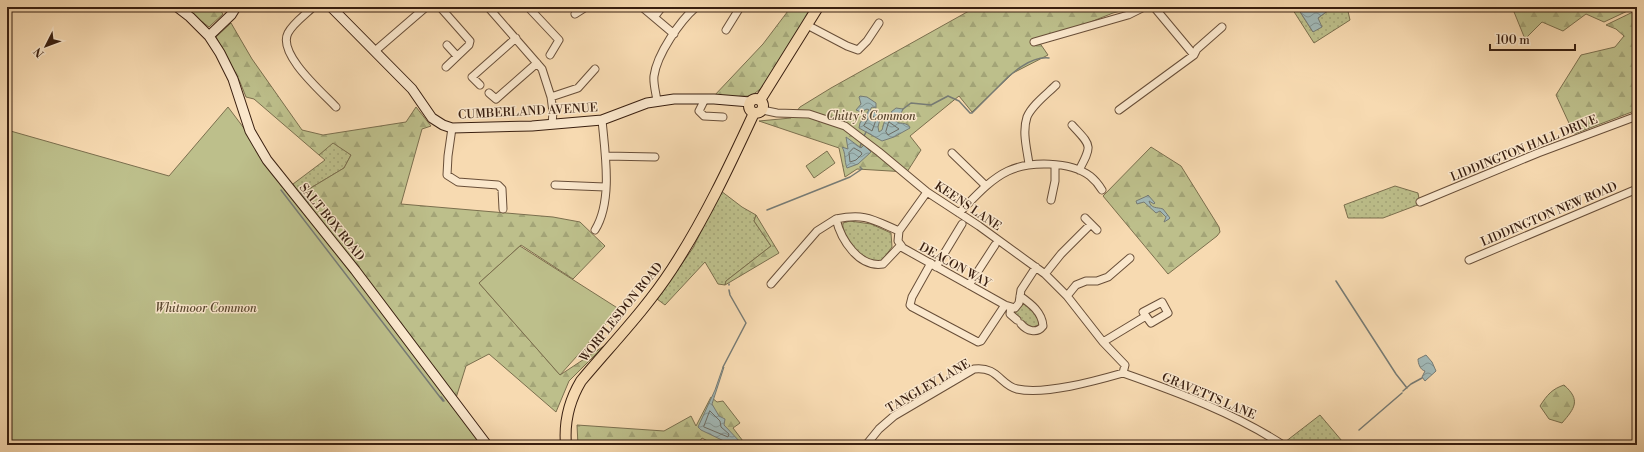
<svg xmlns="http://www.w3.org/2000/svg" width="1644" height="452" viewBox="0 0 1644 452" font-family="'Libre Bodoni',serif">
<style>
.grass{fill:url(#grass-dots);stroke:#7b6f4e}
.forest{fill:url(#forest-firs);stroke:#7b6f4e}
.park{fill:#bdbf8b;stroke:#7b6f4e}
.water{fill:url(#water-waves);stroke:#777b74}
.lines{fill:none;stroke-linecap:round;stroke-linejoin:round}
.shore{stroke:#6d6c63;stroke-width:1}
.stream{stroke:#777b74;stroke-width:1.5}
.street-casing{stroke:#684e38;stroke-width:9}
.secondary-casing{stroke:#391f10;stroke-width:11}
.primary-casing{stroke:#391f10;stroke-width:12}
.street{stroke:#fae7cc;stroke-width:7}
.secondary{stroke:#fae7cc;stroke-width:9}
.primary{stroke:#f7dab1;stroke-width:10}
.labels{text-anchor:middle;stroke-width:3;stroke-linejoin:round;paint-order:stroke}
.street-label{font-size:12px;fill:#391f10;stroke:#fae7cc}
.park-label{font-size:12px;font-style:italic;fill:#5a472f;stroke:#fae7cc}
</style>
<defs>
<pattern id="grass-dots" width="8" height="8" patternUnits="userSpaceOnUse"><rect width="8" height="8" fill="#bdbf8b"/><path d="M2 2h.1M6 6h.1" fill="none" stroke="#a3a477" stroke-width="1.8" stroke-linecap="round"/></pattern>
<pattern id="forest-firs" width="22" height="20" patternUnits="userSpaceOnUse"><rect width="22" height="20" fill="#bdbf8b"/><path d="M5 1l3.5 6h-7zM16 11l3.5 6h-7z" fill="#a3a477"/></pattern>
<pattern id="water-waves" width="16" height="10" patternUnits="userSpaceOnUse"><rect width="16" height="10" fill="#a1b8b6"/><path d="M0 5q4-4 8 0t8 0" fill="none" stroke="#849593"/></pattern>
</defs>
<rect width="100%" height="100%" fill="#f7dab1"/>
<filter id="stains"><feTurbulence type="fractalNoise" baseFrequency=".005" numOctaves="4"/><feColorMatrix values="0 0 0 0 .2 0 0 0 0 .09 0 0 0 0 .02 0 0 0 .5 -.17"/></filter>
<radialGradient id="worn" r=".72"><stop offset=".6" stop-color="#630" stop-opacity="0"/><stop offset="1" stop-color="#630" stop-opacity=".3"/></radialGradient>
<!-- grass -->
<path class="grass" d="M1291,7H1297L1313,32L1318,18L1333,7H1347L1350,20L1314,43Z
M333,142L351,155L344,168L299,195L293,184L325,160L319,155Z
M1395,186L1418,193L1420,204L1383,218H1348L1344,205Z
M721,191L742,207L756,215L754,221L771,246L726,281L725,285L718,284L705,262L665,305L657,299L693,248Z
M850,221L871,224L891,233L892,247L880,263C876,262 871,262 867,260C856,255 841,237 843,223Z
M1026,303L1032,308L1041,324L1036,329L1028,328L1013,314V313L1020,305Z
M1320,415L1342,441L1338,445H1317L1314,442L1311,445H1290L1285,442Z"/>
<!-- forest -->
<path class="forest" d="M182,7H218L223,14L209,27Z
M791,7H815L763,87L751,96L713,97L763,44Z
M976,7H1135L1113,13L1063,33L1037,39L1048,55L1013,73L972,112L959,96L910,136L921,150L907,172L857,169L845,177L839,148L759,121L791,118L800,107L831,88Z
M1512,7H1636L1604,22L1586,14L1563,31L1542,22L1525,39Z
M1637,10V110L1574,134L1556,95L1581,55L1615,47L1624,36L1616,29L1606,25Z
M231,23L252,59L302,130L323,135L406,122L416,107L431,126L422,129L401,204L553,217L580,222L605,246L573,279L521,245L479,283L560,375L604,346L569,381L556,412L489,354L466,366L456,398L299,195L344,168L351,155L333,143L319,155L254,99L246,97L240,82L216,37Z
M1151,147L1181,166L1219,227L1220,232L1217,236L1168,274L1103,196Z
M756,215L779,253L725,285L726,281L771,246L754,221Z
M1564,385C1581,400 1575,408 1562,423L1549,419L1540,406C1547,395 1552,389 1564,385Z
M711,397L717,402L723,401L740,423L733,428L746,445H715L702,438L697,445H578L577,425L664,431L691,416L696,426Z"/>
<!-- park -->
<path class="park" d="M228,107L482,445H7V130L169,176Z
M827,151L835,163L814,178L806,166Z
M520,246L619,309L560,375L479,283Z"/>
<!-- water -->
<path class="water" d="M1297,7H1333L1318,18L1322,27L1313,32Z
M860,96L867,97L876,103V108L872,107L870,110L876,113L880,119L878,127L879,132L882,130L886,116L888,115L893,118L894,116L891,112L896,108L903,109L899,118H895L894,120L899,123C903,123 909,124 910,128L894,137L882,141L859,128L860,123L869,110L867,109L861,112L856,110L861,104L859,97Z
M846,137L861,148L864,145L871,152L858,164L847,168C844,161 846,153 842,147L848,149Z
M1148,195L1155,203L1154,204L1149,201C1151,209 1157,207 1163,209L1170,218L1169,219L1164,222L1166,217L1160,211L1156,213L1144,202L1137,204L1136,201L1147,196Z
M1426,355L1432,362L1436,371L1425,381L1422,377L1425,371C1420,370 1418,363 1418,359Z
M723,367H724L712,404L719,416L725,419L724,425L743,445H729L726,442L701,430L698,427L715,390Z"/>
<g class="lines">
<!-- shore -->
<path class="shore" d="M870,116H873L876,120L872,131L864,126Z
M889,122L899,129L888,135L886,132Z
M854,148L861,152L862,154L856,160L850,162L849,153Z
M710,411L720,421L721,427L729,434L728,437L704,427Z"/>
<!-- stream -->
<path class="stream" d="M999,86C1011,73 1031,56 1049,58
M903,109L911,103L931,105L948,96L959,101L970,113H972L998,87
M863,138L866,132
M860,147L862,141
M281,190L443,401
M301,192L309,202
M767,210L850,177L862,169L860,167
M1336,281L1396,374L1407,388
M729,284V285
M723,367L746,323L730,295L729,290
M1403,391L1411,384L1422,378
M441,397L444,401
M1359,430L1402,393"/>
<defs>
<path id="street" d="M313,7C305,15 293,23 288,33C277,54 323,93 336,107
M440,7L470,41L469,45L446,67
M488,7L542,69L551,97L553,112L552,124
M528,7L559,40L550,55
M642,7L674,34
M1154,7L1194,55
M575,14L586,7
M655,16L662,7
M807,25L847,46L858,50L867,41L879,23
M726,30L739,9L738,7
M1034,42L1128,15L1144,7
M447,45L457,56
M375,51L426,7
M480,85L472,77L516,38
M489,93L496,99L537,63
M551,97L578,88L595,69
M705,99L699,111L704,116L723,117
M657,101C656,93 653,83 654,76C657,54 680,21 696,7
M762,110L777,113L809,114L845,126L879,152L927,192L979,226L1045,274L1067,296L1103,342L1125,365L1123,373
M1119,110L1194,55L1197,49L1222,27
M1072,125C1091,146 1093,144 1079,170
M452,128L448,156L447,175L458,182L498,185L502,189L503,209
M952,153L986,186
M606,156L655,157
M1029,164C1027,149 1022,132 1027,117C1032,105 1047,94 1056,85
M555,185L605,187
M927,192L899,231L898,241L903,248L1005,305L1015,308L1019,303L1021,290L1036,267
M1051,200L1055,181V165
M1420,202L1538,153L1637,116
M959,213C974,198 989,180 1008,171C1029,161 1070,161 1090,176C1095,180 1099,185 1102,190
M1085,218L1097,230
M595,230C613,201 605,153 602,120
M899,231C873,220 866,213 836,219C841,240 859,268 883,264L901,245
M1469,260L1637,189
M931,263L912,297L910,305L912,307L978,342L981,341L1005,305
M936,267L962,224
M1045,274L1061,254L1091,224
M771,284L817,231L836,219
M969,285L995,245
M1020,296C1031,304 1042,312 1043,326C1037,334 1027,331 1021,324
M1067,296L1076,285L1086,281H1097L1108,277L1130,258
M1162,302L1168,313L1151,323L1143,312Z
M1011,307L1010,314L1017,320
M1103,342L1146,316
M1123,373C1177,392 1234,413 1283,445
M866,445L879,429L894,416L974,369C998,366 1000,385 1017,389C1045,395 1095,381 1123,373"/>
<path id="secondary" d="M177,7L190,17L209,36L220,53L233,79L250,131L267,160L355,270L487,445
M331,7L412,89L432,118L443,125L452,128L532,126L602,120L647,103L674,99H714L750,102
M209,36L231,15L236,7"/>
<path id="primary" d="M749 106a7 7 0 1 1 14 0a7 7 0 1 1-14 0Z
M760,100L818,7
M566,445C564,422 569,401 581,381C612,344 646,309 672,269C704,220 729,167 754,113"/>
</defs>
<!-- street casing -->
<use href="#street" class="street-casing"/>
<!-- secondary casing -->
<use href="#secondary" class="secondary-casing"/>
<!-- primary casing -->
<use href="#primary" class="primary-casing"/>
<!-- street -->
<use href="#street" class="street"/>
<!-- secondary -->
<use href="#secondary" class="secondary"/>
<!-- primary -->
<use href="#primary" class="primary"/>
</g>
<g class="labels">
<!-- street labels -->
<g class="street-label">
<text transform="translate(528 111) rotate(-3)" y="4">CUMBERLAND AVENUE</text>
<text transform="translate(1524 148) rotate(-22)" y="4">LIDDINGTON HALL DRIVE</text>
<text transform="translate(968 206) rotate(34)" y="4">KEENS LANE</text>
<text transform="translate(1549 214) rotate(-23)" y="4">LIDDINGTON NEW ROAD</text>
<text transform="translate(332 222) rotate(51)" y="4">SALT BOX ROAD</text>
<text transform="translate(955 265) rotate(29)" y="4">DEACON WAY</text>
<text transform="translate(621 312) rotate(-51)" y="4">WORPLESDON ROAD</text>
<text transform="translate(928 386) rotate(-30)" y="4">TANGLEY LANE</text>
<text transform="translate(1209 396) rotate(23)" y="4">GRAVETTS LANE</text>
</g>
<!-- park labels -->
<g class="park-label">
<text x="871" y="120">Chitty's Common</text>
<text x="206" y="312">Whitmoor Common</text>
</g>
</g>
<!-- margin -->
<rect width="1644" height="452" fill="none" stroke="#f7dab1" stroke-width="24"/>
<rect x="8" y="8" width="1628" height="436" fill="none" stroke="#391f10" stroke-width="2"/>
<rect x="12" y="12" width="1620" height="428" fill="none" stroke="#391f10"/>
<!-- north arrow -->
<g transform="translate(46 46) rotate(228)" stroke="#fae7cc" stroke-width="3" paint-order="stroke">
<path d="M0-3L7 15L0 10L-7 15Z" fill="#391f10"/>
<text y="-6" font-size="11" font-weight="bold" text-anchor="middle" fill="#391f10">N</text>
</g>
<!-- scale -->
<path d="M1490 44v6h85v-6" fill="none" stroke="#391f10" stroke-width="2"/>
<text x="1496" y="44" font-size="12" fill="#391f10" stroke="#fae7cc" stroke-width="3" paint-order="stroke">100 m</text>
<rect width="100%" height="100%" filter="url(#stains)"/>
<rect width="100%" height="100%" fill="url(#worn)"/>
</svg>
